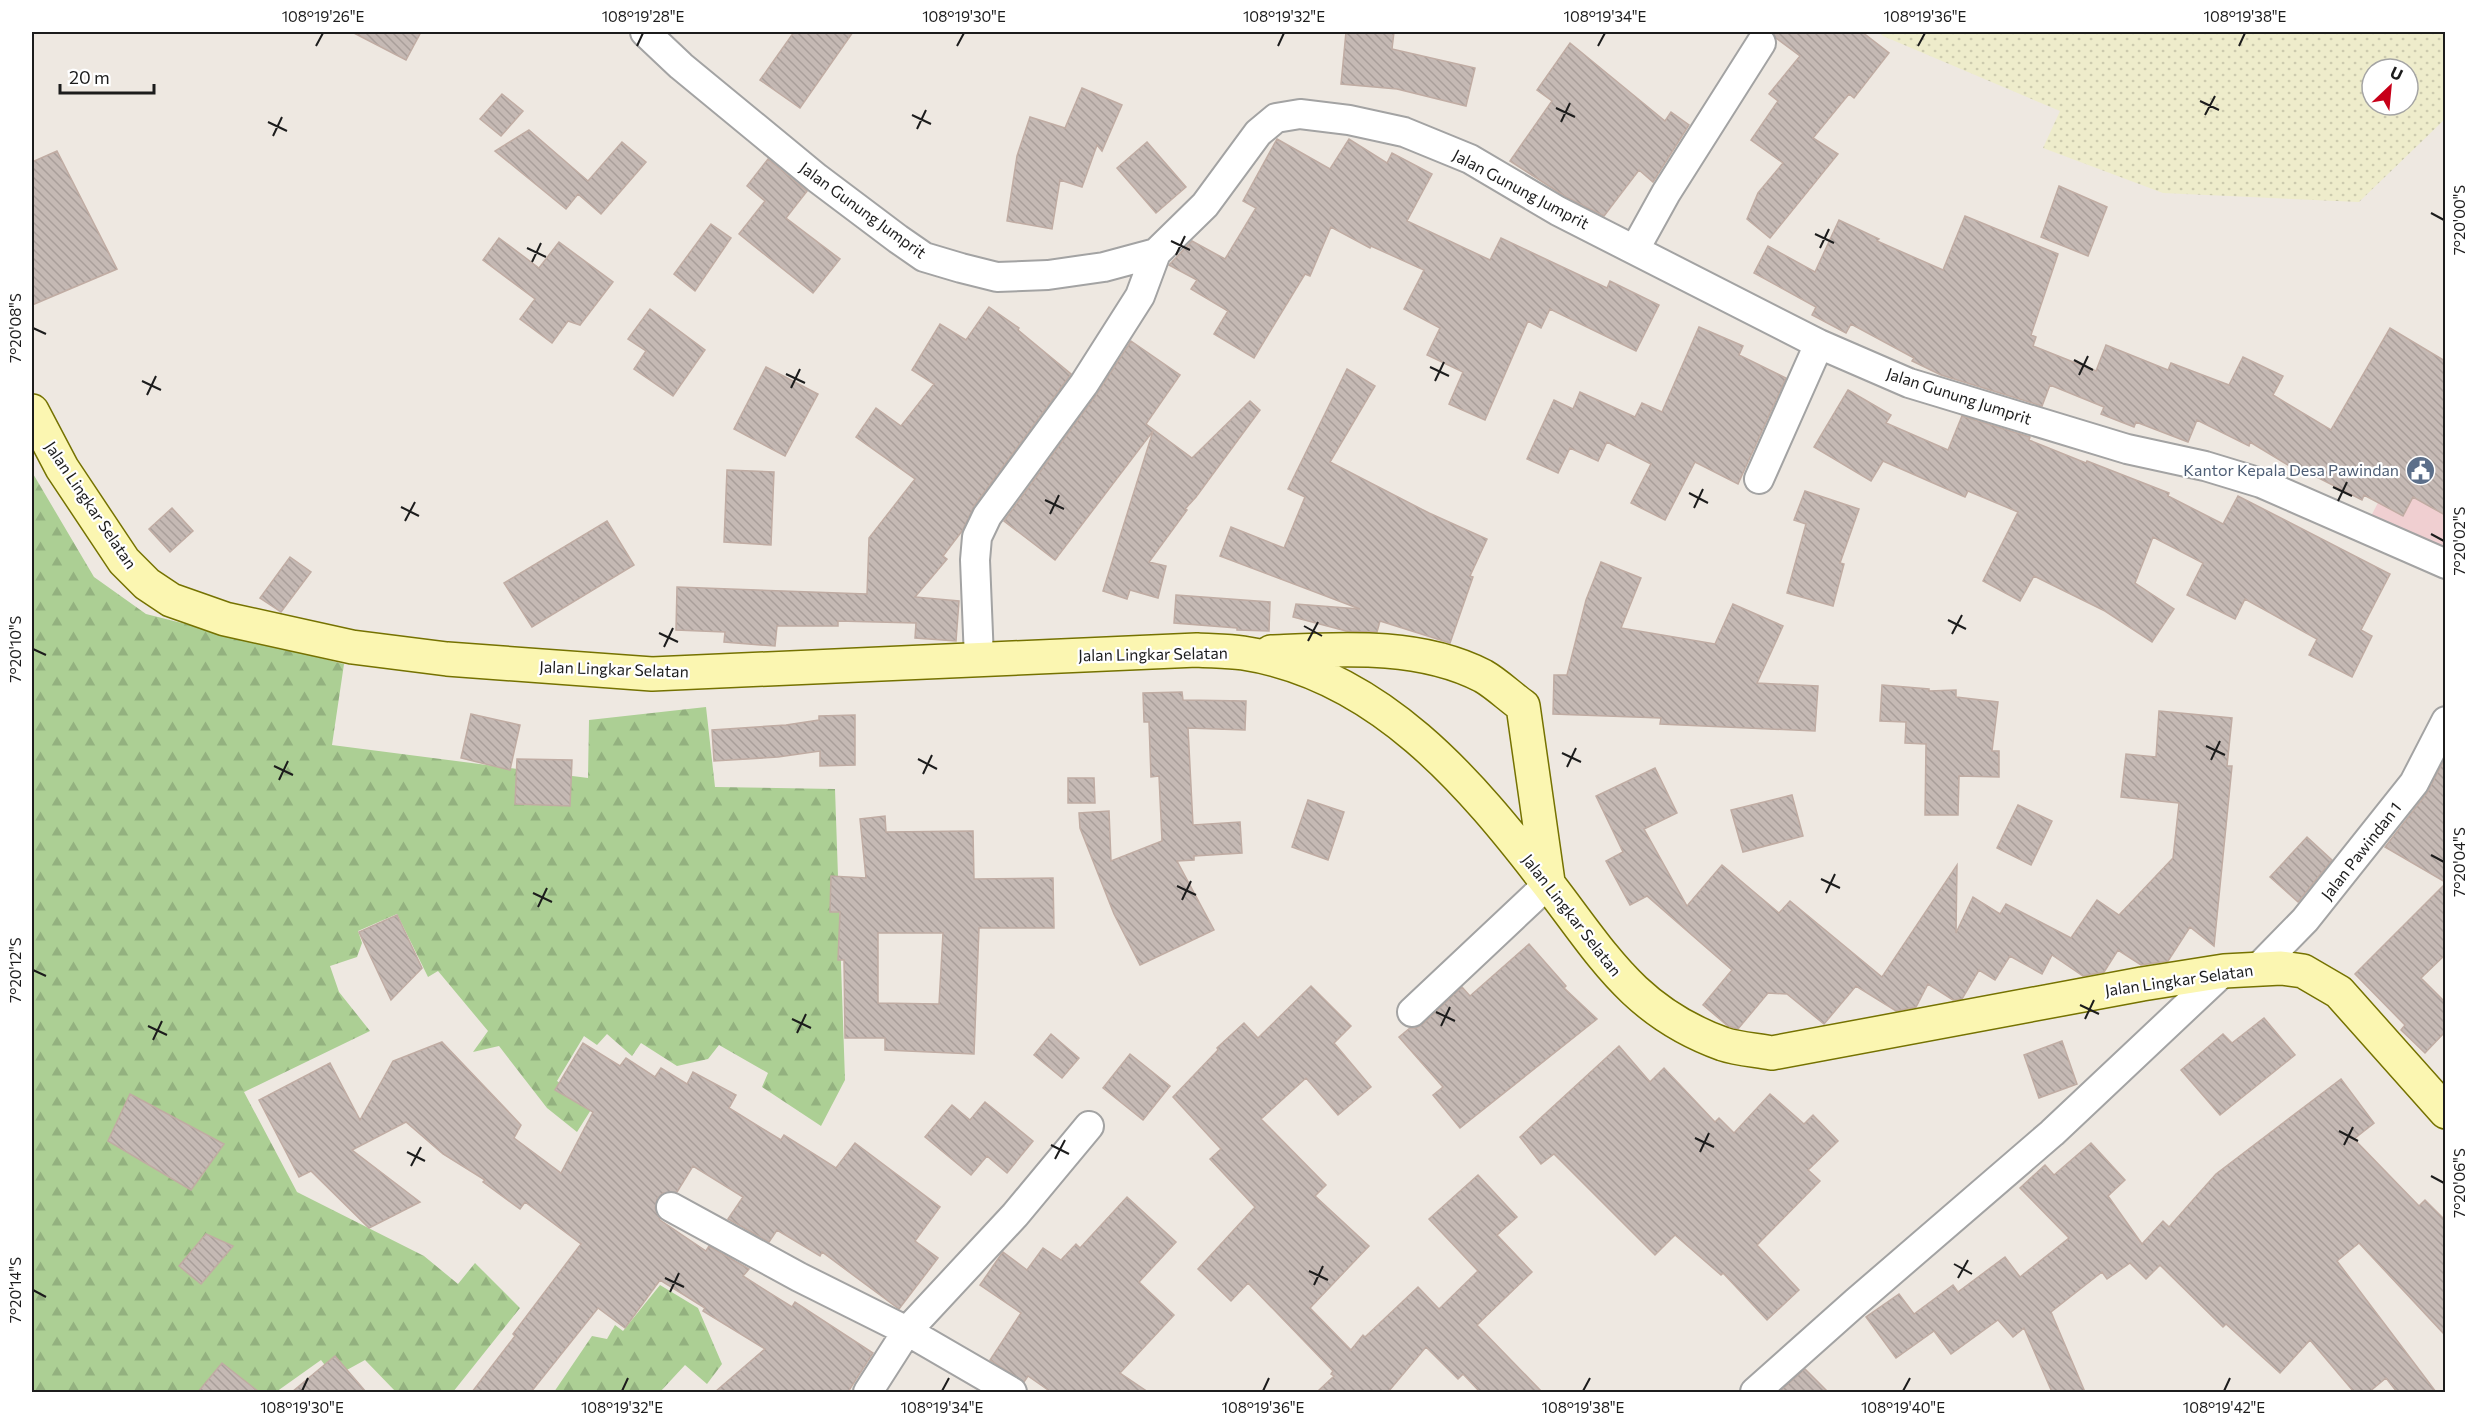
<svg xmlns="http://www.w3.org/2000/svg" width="2477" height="1424" viewBox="0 0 2477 1424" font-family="Commissioner,sans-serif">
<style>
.commercial{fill:#f0cfd1}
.farmland{fill:url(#farmland-dots);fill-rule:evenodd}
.forest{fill:url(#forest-firs)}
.building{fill:url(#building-back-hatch);stroke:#c0aca3;stroke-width:1.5;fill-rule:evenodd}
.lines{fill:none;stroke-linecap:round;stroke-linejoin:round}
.street-casing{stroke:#a3a3a3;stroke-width:32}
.secondary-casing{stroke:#757201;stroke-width:36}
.street{stroke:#fff;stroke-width:28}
.secondary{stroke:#fbf6b1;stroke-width:33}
.ticks{fill:none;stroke:#1c1c1c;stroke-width:2}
.labels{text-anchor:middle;stroke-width:4.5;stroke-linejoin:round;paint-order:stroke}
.street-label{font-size:16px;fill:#1c1c1c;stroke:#fff}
.service-label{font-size:16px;fill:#4e5e75;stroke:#fff;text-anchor:end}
.neatline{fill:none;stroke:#1c1c1c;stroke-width:2}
.ticks-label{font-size:15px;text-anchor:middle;fill:#1c1c1c}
</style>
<defs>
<pattern id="farmland-dots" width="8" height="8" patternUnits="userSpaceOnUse" patternTransform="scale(1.5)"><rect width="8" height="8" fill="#eeeccb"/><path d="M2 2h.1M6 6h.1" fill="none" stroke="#cccaae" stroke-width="1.8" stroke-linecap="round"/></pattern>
<pattern id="forest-firs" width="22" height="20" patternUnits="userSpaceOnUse" patternTransform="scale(1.5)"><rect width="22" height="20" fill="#accf94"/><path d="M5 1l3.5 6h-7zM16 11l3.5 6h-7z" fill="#93b17f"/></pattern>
<pattern id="building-back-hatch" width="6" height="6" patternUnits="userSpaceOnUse" patternTransform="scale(1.5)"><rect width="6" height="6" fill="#c5b9b4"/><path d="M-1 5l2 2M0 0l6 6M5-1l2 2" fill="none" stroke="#a99e9a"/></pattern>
</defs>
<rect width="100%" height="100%" fill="#eee8e1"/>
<!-- commercial -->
<path class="commercial" d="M2427,408L2445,418V556L2368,522Z"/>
<!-- farmland -->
<path class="farmland" d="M1879,32H2445V119L2359,202L2163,193L2043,148L2060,111L1883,36ZM2372,69H2408V105H2372Z"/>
<!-- forest -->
<path class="forest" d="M32,472L94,577L146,614L344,664L332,745L588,778L589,720L706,707L715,787L835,789L845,1080L821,1126L762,1087L768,1073L719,1045L708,1059L677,1066L641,1043L632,1056L607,1034L597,1045L584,1036L557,1081L594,1105L577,1132L547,1108L499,1046L473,1052L488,1031L438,971L428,977L397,914L358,931L362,943L357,957L330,966L339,992L370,1031L244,1092L297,1192L424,1256L458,1284L475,1263L520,1308L453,1392H396L365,1360L334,1377L321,1360L276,1392H32Z
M660,1285L698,1308L722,1364L707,1384L685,1365L660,1392H554L592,1336L607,1339L615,1325L623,1331Z"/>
<!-- building -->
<path class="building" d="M352,32H421L406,60Z
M794,32H853L800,108L760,80Z
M1346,32H1394L1392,49L1475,68L1466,106L1397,89L1341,84Z
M1772,32H1862L1889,53L1854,98L1849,94L1813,138L1838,154L1770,238L1747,219L1758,193L1783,163L1751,140L1778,101L1769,94L1800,56L1776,38Z
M1570,43L1665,121L1671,112L1689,125L1653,182L1639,170L1604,216L1566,197L1510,161L1552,101L1537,90Z
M1082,88L1122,105L1102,151L1097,145L1082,187L1060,180L1052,229L1007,221L1017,156L1030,117L1065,128Z
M502,94L523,111L501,136L480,119Z
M529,130L588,181L622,142L646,162L601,214L578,194L566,209L495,151Z
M1277,139L1330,169L1349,139L1387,163L1392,153L1432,174L1407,221L1490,260L1501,238L1607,288L1610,281L1659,305L1636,351L1550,309L1541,328L1528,321L1485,420L1449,404L1463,372L1427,355L1440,328L1404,309L1424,270L1371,246L1370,248L1331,227L1310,276L1305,274L1254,358L1214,334L1228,311L1191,289L1197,280L1169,265L1192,241L1225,259L1256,208L1243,201Z
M1147,142L1186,187L1156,213L1117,168Z
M57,151L117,269L32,305V162Z
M768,159L807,191L786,218L840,259L813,293L739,234L765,201L747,186Z
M2059,186L2107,207L2088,256L2041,237Z
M1965,216L2058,254L2031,335L2036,337L2033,346L2096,371L2106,345L2168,370L2171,363L2229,385L2243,357L2283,376L2273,395L2331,430L2390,328L2445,361V515L2413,497L2403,516L2364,495L2362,500L2303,470L2301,473L2250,442L2249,446L2197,420L2188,442L2136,422L2134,427L2101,414L2104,407L2050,385L2042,406L1941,375L1912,361L1914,358L1851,324L1846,333L1812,315L1816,307L1754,273L1768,246L1815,272L1839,220L1879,239L1877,241L1943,270Z
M711,224L731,238L695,291L674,274Z
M499,238L539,268L559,242L613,282L580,325L568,321L552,343L520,319L535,299L483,260Z
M989,307L1019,328L1018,330L1071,374L974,506L962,531L943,556L947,559L915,597L959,601L956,641L915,638L916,623L838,621V626H777L775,646L724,642L725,632L676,630L677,587L867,594L869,538L915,479L856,437L876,408L901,426L934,384L912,370L940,324L966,340Z
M650,309L705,350L673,396L634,369L646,351L628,339Z
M1699,327L1743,346L1739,355L1786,378L1738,484L1695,462L1665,520L1631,503L1651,464L1607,442L1598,461L1570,448L1558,473L1527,459L1554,400L1573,409L1580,392L1635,417L1642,403L1662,412Z
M1131,341L1180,375L1146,424L1192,458L1250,401L1260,410L1196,497L1185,509L1187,510L1149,562L1166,566L1158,598L1130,590L1127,599L1103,591L1153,431L1055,560L1004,521L1097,394Z
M766,367L818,394L785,456L734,429Z
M1347,369L1375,386L1330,462L1429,513L1487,539L1470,576L1473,577L1450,643L1380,621L1377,632L1346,631L1293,617L1296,604L1360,609L1220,556L1231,527L1284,548L1305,497L1288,489Z
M1848,390L1891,415L1886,423L1948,450L1962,416L2030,437L2029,440L2086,463L2087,461L2169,493L2168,496L2223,524L2238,496L2390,574L2361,630L2372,636L2352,677L2309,655L2317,639L2245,599L2235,619L2187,595L2203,563L2153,537L2135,583L2174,609L2152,642L2105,611L2034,576L2020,601L1983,581L2018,512L1968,491L1965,497L1883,461L1871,481L1814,447Z
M727,470L774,472L771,545L724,542Z
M1805,491L1859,509L1840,563L1844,564L1833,606L1787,593L1806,524L1794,520Z
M172,508L193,531L170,552L149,529Z
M607,521L634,565L532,627L504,583Z
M290,557L311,572L281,612L260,598Z
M1601,562L1641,578L1621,628L1715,644L1733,604L1783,626L1757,683L1818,686L1815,731L1660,724L1661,718L1553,714L1554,675H1567L1586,600Z
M1176,595L1270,602L1269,631L1237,630V628L1174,623Z
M1882,685L1929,689V691L1956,690V697L1998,702L1992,751H1999V777L1959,776L1958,815H1925L1926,744L1905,743L1906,722L1880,721Z
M1182,692L1183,700L1246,701L1245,730L1188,728L1193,825L1240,822L1242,853L1194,856V860L1177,861L1214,930L1140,965L1114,914L1080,828L1079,813L1109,811L1111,861L1162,841L1159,776L1151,777L1149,722H1144L1143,693Z
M2159,711L2232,718L2227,766H2232L2214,946L2190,927L2168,961L2141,965L2118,950L2104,972L2083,976L2052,955L2042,974L2010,956L1995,980L1979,970L1962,999L1953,1000L1928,984L1916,1007L1896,1011L1856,986L1824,1024L1787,994L1768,993L1738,1029L1728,1026L1703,1005L1732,970L1647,896L1630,905L1606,861L1623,852L1596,796L1655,768L1677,813L1644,829L1687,906L1722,865L1779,913L1790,901L1882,977L1957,865L1956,933L1973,897L2000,914L2006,904L2071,938L2097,900L2119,915L2173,858L2179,803L2121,797L2126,754L2156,757Z
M471,714L520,725L510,770L461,758Z
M855,715V765L820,766V751L778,757L714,761L712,730L786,725L819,720V716Z
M2445,758V882L2385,847L2427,793Z
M517,759L572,760L570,806L515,804Z
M1068,778H1094L1095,803H1068Z
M1792,795L1803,836L1743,852L1731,810Z
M1308,800L1344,812L1328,860L1292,847Z
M2018,805L2052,821L2031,865L1997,848Z
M885,816L886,832L973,831L974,879L1053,878L1054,928H979L974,1054L885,1050V1038H845L844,960H838L840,912H830L831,876L866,878L860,819ZM878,933H943L939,1004L878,1003Z
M2307,837L2332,860L2298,902L2270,877Z
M2445,884V955L2421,978L2445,1002V1032L2425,1053L2401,1030L2405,1025L2355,974Z
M397,915L422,968L391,1000L359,932Z
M1529,944L1566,986L1564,988L1597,1019L1460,1128L1433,1095L1443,1087L1399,1037L1410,1028H1416L1423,1024L1462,987L1470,996Z
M1311,986L1351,1026L1334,1043L1371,1087L1338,1115L1306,1078L1261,1119L1326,1185L1315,1196L1369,1246L1310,1308L1351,1350L1363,1335L1365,1337L1418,1287L1439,1309L1478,1271L1429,1219L1478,1175L1517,1217L1497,1235L1532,1272L1477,1325L1542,1392H1480L1463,1374L1458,1379L1426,1347L1388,1392H1317L1334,1376L1331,1374L1333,1371L1248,1283L1231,1301L1198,1269L1255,1207L1210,1159L1221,1149L1173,1097L1218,1050L1217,1048L1244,1023L1258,1038Z
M2264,1018L2295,1055L2220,1115L2181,1070L2223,1034L2232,1043Z
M1051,1034L1079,1058L1062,1078L1034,1055Z
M2062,1041L2077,1084L2039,1098L2024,1055Z
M442,1042L521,1125L514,1138L561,1173L593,1112L555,1090L583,1043L620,1066L626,1058L655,1077L661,1068L687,1084L693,1072L736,1095L729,1108L781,1140L784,1135L836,1168L855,1143L940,1207L915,1241L938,1258L899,1309L822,1252L820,1256L777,1230L769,1242L728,1219L743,1197L693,1166L677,1192L663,1193L657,1199L655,1208L660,1220L706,1251L709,1246L749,1269L743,1276L792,1307L795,1302L873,1353L848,1392H715L765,1349L703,1311L705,1308L660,1280L625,1328L598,1308L531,1392H472L515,1336L513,1334L581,1244L525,1202L520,1209L483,1182L485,1180L443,1154L406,1122L352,1150L420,1202L369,1228L311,1171L299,1177L259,1100L330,1063L360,1120L393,1061Z
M1619,1046L1650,1082L1664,1068L1715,1122L1719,1118L1734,1133L1770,1094L1804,1124L1813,1115L1838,1141L1808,1170L1820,1181L1757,1245L1799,1290L1767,1320L1723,1273L1721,1275L1675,1235L1655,1255L1554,1154L1541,1164L1520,1137Z
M1130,1054L1170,1086L1143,1120L1103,1088Z
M2341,1079L2374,1123L2354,1139L2419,1206L2425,1200L2445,1220V1335L2359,1243L2337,1261L2436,1392H2397L2386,1378L2369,1392H2354L2310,1340L2280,1373L2226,1324L2223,1327L2160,1265L2146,1279L2130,1263L2107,1279L2102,1272L2051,1312L2085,1392H2052L2024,1328L2013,1337L1998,1320L1951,1354L1934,1331L1896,1358L1866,1317L1899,1294L1914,1314L1953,1285L1958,1292L2005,1257L2020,1277L2069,1238L2020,1188L2045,1165L2054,1175L2091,1143L2125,1180L2108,1196L2142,1244L2163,1221L2169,1227L2216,1174Z
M130,1094L224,1144L191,1190L108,1141Z
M985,1102L1033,1141L1007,1173L987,1156L971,1175L925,1137L952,1105L970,1120Z
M1127,1197L1176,1242L1139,1282L1174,1315L1120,1373L1148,1392H1051L1028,1376L1024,1382L990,1360L1021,1313L980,1285L1000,1256L1003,1252L1027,1270L1043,1248L1061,1260L1076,1244L1080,1248Z
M206,1234L233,1246L201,1284L179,1266Z
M335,1356L366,1392H292Z
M222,1363L259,1392H198Z
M1805,1369L1828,1392H1779Z"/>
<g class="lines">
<defs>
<path id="street" d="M645,32L681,66L817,178L898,239L924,257L961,268L997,277L1048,275L1104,267L1156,253L1205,205L1258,133L1276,118L1300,114L1349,120L1404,132L1470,159L1558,211L1819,344L1909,383L2127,449L2205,466L2261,483L2446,564
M1635,249L1666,193L1761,43
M1759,479L1819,344
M979,659L975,560L977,537L987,516L1084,384L1140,296L1156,253
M2258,968L2305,920L2414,783L2446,721
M1412,1012L1548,884
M671,1207L799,1277L907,1331L1012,1392
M868,1392L907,1331L1015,1215L1089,1126
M1755,1392L1856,1302L2052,1133L2224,971"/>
<path id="secondary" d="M32,411L62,468L124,561L147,584L171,600L225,619L352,647L447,659L652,674L1197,650C1212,651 1228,651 1243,653C1379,674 1470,782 1549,885C1603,955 1634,1012 1723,1044C1738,1049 1756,1050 1772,1053L2142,984L2224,971L2281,968L2303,971L2339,992L2446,1112
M1271,652C1341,649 1419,643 1483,676C1497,684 1510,697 1523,706L1548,882"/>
</defs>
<!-- street casing -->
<use href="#street" class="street-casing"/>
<!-- secondary casing -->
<use href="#secondary" class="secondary-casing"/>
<!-- street -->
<use href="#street" class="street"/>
<!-- secondary -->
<use href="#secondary" class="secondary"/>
</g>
<!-- ticks -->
<path class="ticks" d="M316,46L323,33M637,46L643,33M957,46L964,33M1278,46L1284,33M1598,46L1605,33M1918,46L1925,33M2239,46L2245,33M2200,101L2219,110M1556,108L1575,117M912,115L931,124M2205,115L2215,96M268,122L287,131M1561,122L1570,103M917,129L926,110M273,136L282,117M2431,213L2444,220M1815,234L1834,243M1171,241L1190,250M527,248L546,257M1820,248L1829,229M1176,255L1185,236M532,262L541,243M33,328L46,334M2074,360L2093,370M1430,367L1449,376M786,374L805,383M2079,375L2088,356M142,381L161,390M1435,381L1444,362M791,388L800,369M147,395L156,376M2333,487L2352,496M1689,493L1708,503M1045,500L1064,509M2338,501L2347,482M401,507L419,516M1694,508L1703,489M1050,514L1059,495M405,521L415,502M2431,534L2444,541M1948,620L1966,629M1304,626L1322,636M659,633L678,642M1952,634L1962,615M1308,641L1318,622M664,647L673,628M33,649L46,655M2206,746L2225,755M1562,753L1581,762M918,759L937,769M2211,760L2220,741M274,766L293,775M1567,767L1576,748M923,774L932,755M279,780L288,761M2431,855L2444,862M1821,879L1840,888M1177,886L1196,895M533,893L552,902M1826,893L1835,874M1182,900L1191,881M538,907L547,888M33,970L46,976M2080,1005L2099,1014M1436,1012L1455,1021M792,1019L811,1028M2085,1019L2094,1000M148,1026L167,1035M1441,1026L1450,1007M797,1033L806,1014M153,1040L162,1021M2339,1131L2358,1141M1695,1138L1714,1147M1051,1145L1069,1154M2344,1145L2353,1127M407,1152L425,1161M1700,1152L1709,1133M1055,1159L1065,1140M411,1166L421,1147M2431,1176L2444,1183M1954,1264L1972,1274M1309,1271L1328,1280M665,1278L684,1287M1958,1278L1968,1260M1314,1285L1323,1266M33,1290L46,1297M670,1292L679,1273M302,1391L308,1378M622,1391L628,1378M942,1391L949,1378M1263,1391L1269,1378M1583,1391L1590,1378M1903,1391L1910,1378M2224,1391L2230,1378"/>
<!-- icons -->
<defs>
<symbol id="civic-disc" viewBox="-11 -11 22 22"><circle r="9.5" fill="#5c6f8a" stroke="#fff"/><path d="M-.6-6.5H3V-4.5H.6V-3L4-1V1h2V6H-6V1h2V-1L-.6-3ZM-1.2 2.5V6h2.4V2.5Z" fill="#fff"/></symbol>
</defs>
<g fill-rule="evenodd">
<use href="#civic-disc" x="2404" y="454" width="33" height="33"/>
</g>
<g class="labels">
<!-- street labels -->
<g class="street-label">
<text transform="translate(1521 189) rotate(28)" y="6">Jalan Gunung Jumprit</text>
<text transform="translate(863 210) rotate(36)" y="6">Jalan Gunung Jumprit</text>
<text transform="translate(1959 396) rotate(18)" y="6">Jalan Gunung Jumprit</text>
<text transform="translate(91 505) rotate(56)" y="6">Jalan Lingkar Selatan</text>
<text transform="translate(1153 654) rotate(-1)" y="6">Jalan Lingkar Selatan</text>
<text transform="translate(614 669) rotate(2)" y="6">Jalan Lingkar Selatan</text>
<text transform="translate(2361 851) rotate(-52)" y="6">Jalan Pawindan 1</text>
<text transform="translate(1572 915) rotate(52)" y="6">Jalan Lingkar Selatan</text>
<text transform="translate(2179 980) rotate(-8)" y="6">Jalan Lingkar Selatan</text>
</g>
<!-- service labels -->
<g class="service-label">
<text x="2399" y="476">Kantor Kepala Desa Pawindan</text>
</g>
</g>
<!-- border -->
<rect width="2477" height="1424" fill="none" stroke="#ffffff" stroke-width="66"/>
<!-- north arrow -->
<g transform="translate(2390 87) rotate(26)"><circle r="28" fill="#ffffff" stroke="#a4a4a4" stroke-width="1.5"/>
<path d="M0-4.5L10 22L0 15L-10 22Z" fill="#c70019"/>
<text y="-9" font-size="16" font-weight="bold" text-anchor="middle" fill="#1c1c1c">U</text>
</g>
<!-- scale -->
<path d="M60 84v9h94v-9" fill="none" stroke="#1c1c1c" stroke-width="3"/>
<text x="69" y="84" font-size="18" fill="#1c1c1c" stroke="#ffffff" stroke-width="4.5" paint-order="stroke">20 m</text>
<rect x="33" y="33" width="2411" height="1358" class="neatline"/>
<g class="ticks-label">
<text x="323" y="22">108°19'26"E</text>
<text x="643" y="22">108°19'28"E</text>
<text x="964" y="22">108°19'30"E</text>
<text x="1284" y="22">108°19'32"E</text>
<text x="1605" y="22">108°19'34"E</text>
<text x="1925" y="22">108°19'36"E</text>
<text x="2245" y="22">108°19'38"E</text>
<text transform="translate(2460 220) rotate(-90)" y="5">7°20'00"S</text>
<text transform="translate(16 328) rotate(-90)" y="5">7°20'08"S</text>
<text transform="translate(2460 541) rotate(-90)" y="5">7°20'02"S</text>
<text transform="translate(16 649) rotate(-90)" y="5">7°20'10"S</text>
<text transform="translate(2460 862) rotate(-90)" y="5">7°20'04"S</text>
<text transform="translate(16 970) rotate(-90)" y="5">7°20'12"S</text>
<text transform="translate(2460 1183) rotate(-90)" y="5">7°20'06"S</text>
<text transform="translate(16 1290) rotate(-90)" y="5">7°20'14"S</text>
<text x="302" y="1413">108°19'30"E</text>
<text x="622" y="1413">108°19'32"E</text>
<text x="942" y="1413">108°19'34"E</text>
<text x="1263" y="1413">108°19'36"E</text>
<text x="1583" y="1413">108°19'38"E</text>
<text x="1903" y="1413">108°19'40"E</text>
<text x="2224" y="1413">108°19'42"E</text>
</g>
</svg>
